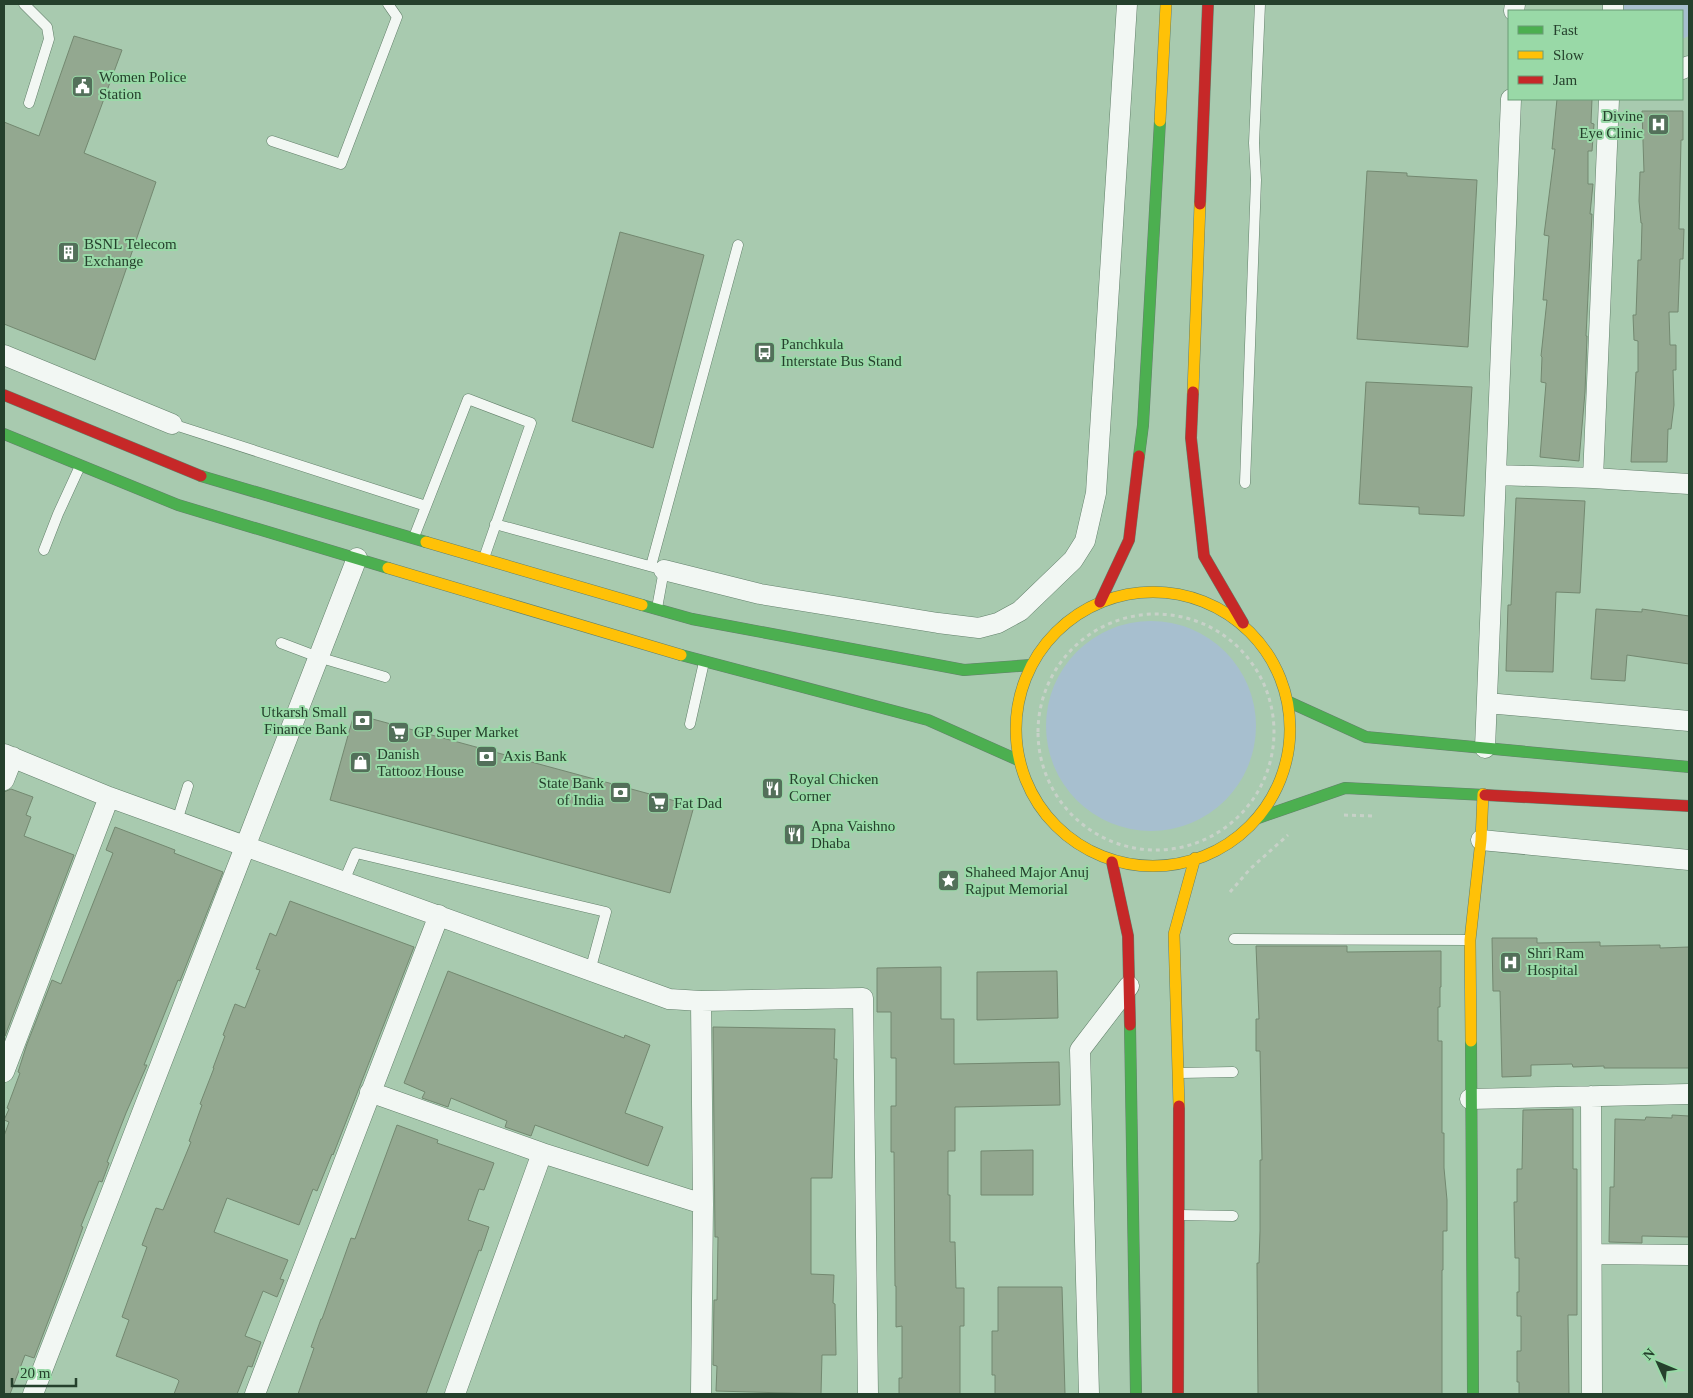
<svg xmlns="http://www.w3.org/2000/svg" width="1693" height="1398" viewBox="0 0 1693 1398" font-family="Georgia,serif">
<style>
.green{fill:#a7bfcf}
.building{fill:#93a890;stroke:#738870}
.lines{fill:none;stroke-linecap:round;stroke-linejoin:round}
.lane-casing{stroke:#63806b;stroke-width:11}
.street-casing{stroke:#63806b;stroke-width:21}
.fast-casing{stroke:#63806b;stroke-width:12}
.slow-casing{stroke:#63806b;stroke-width:12}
.jam-casing{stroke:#63806b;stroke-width:12}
.path{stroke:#c7d1c8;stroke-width:3;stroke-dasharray:4 4;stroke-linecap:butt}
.lane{stroke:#f2f7f3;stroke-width:10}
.street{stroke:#f2f7f3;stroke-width:20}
.fast{stroke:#4caf50;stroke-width:11}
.slow{stroke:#ffc107;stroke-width:11}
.jam{stroke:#c62828;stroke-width:11}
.labels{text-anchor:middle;stroke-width:4;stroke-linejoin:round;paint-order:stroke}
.poi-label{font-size:15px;fill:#25402c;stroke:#99d9a7;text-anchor:start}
</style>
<rect width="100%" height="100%" fill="#a8caaf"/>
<!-- green -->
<path class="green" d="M1624,4H1689V36L1682,39V11H1623Z
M1046 726a105 105 0 1 1 210 0a105 105 0 1 1-210 0Z"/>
<!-- building -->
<path class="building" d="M74,36L122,50L84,153L156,182L95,360L4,324V122L39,136Z
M1557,99H1592L1591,123L1594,124L1592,151H1588V184H1593L1590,214H1592L1586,336H1587L1585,392L1579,461L1540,457L1546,383L1541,382L1542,357L1541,356L1547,300H1543L1549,236L1544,235L1555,149H1552Z
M1642,111H1683V140H1681L1679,229H1684L1683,259H1680L1678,312H1669L1670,345H1676V370H1673L1674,405L1671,429H1668L1667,462H1631L1636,372H1638V341L1634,340L1633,315H1636L1638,260H1641L1642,223H1641L1639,201L1640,172H1644Z
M1367,171L1407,173V176L1477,180L1468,347L1357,339Z
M620,232L704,255L653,448L572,421Z
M1366,382L1472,387L1464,516L1419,514V507L1359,504Z
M1516,498L1585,501L1580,593L1556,592L1553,672L1506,671L1508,605H1511Z
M1596,609L1642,612V609L1689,616V664L1627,655L1625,681L1591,679Z
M354,714L694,806L670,893L330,800Z
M11,789L33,797L26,815L31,817L24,836L74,855L5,1036L4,792Z
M115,827L175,850L174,853L223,872L180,981L178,980L144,1065H147L126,1113L107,1162L109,1163L102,1182L99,1181L81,1226L83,1227L67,1272L34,1358L25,1355L10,1394H4V1136L9,1122L4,1120L9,1109L7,1108L20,1073L18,1072L27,1044L52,980L61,984L113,853L106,850Z
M290,901L414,947L333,1155L332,1154L317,1191L313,1189L299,1225L227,1198L214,1232L288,1260L280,1279L284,1280L277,1297L263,1291L245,1336L261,1342L252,1367L248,1366L237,1394H174L179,1381L177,1379L116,1356L129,1320L122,1317L147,1247L142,1245L156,1208L163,1210L191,1142L189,1141L202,1105L200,1104L214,1068H213L225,1036L223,1035L235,1004L245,1008L260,970L256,969L270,933L276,936Z
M1492,938H1537V943L1600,942V946L1660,945V948L1689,947V1068H1604V1066L1573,1067L1572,1064L1531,1065V1076L1502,1077L1500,991H1493Z
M1256,946H1347V952L1441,951V987H1440V1007H1438V1041H1442V1133H1444V1168L1447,1200V1231H1443V1270H1442V1394H1258L1257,1263H1259L1260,1231V1160H1262L1260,1051H1256V1019H1259Z
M941,967V1019H954V1064L1059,1062L1060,1105L955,1107V1151H948V1195H950V1242H955L956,1288H964V1326H960V1394H899V1378H902V1326L896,1327V1286H895L894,1152H891V1106H896V1058H891V1012H877V968Z
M448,971L624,1038L625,1035L650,1045L625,1113L663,1127L648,1166L535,1125L531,1136L505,1127L507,1121L451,1098L448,1107L422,1098L425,1092L404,1083Z
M1057,971L1058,1018L977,1020V972Z
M713,1027L835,1029L834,1059H837L832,1178H811V1274L834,1275L833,1303L835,1304L836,1355H822L821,1394L716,1391L717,1366L713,1365L714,1300H717L718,1237H715Z
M1573,1109V1169H1577V1315H1568L1569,1394H1519V1382H1517V1351H1521V1316H1517V1292H1519V1258H1515L1514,1202H1517V1169H1522L1523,1110Z
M1672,1115L1689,1116V1237L1642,1236V1243L1609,1242L1610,1187H1614L1615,1119L1645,1120L1646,1117L1672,1118Z
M397,1125L438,1140L437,1143L494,1163L484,1190L479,1189L468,1220L489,1227L481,1251L479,1250L426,1394H298L314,1348L311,1347L321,1319H322L351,1238L355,1239Z
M1033,1150V1195H981V1151Z
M998,1287H1062L1065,1394H995V1375H992V1331H998Z"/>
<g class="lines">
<defs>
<path id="lane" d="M24,4L47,27L49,39L29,103
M272,141L341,164L397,17L388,4
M172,424L426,506
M1245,483L1256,180L1254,143L1260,4
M495,524L664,570L657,608
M414,537L468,399L531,423L484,558
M44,550L58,514L80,466
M651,566L738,245
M281,643L318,657L385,677
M690,724L704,662
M177,821L188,786
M344,881L356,853L606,912L590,971
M1234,939L1469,940
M1180,1073L1233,1072
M1180,1215L1233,1216"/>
<path id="street" d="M1514,11L1515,4
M1613,11V4
M1682,69L1689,66
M4,355L172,424
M1496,475L1593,478L1689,484
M1593,478L1609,99
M664,570L760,594L938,623L979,628L998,623L1020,611L1073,560L1085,541L1096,493L1127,4
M1487,703L1689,721
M1485,748L1511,99
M4,754L109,797L669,999L701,1001L863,998L868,1394
M4,780L13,757
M1481,840L1689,860
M4,1072L109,797
M370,1092L542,1153L703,1204
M1591,1096L1592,1394
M1470,1099L1689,1094
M1592,1254L1689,1255
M33,1394L357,558
M255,1394L439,915
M455,1394L542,1153
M701,1394L703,1204L701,1001
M1089,1394L1080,1050L1129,986"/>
<path id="fast" d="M4,434L178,505L388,568
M1139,456L1143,425L1160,121
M201,476L426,542
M642,605L692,619L964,670L1031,665
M681,655L928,720L1018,760
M1289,702L1366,737L1689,767
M1258,818L1345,788L1485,795
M1130,1025L1136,1394
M1471,1041L1473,1394"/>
<path id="slow" d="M1160,121L1166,4
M1193,392L1200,204
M426,542L642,605
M388,568L681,655
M1016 729a137 137 0 1 1 274 0a137 137 0 1 1-274 0Z
M1471,1041L1470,940L1481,840L1483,794
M1179,1106L1174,934L1195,858"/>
<path id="jam" d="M1200,204L1208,4
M1193,392L1191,438L1204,556L1243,623
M4,395L201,476
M1100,602L1129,540L1139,456
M1485,795L1689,806
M1112,862L1128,936L1130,1025
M1178,1394L1179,1106"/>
</defs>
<!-- lane casing -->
<use href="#lane" class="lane-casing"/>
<!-- street casing -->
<use href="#street" class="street-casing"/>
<!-- fast casing -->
<use href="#fast" class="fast-casing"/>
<!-- slow casing -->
<use href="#slow" class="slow-casing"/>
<!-- jam casing -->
<use href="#jam" class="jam-casing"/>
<!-- path -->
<path class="path" d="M1038 732a118 118 0 1 1 236 0a118 118 0 1 1-236 0Z
M1344,815L1373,816
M1230,892L1250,869L1288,835"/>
<!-- lane -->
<use href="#lane" class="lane"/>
<!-- street -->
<use href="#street" class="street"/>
<!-- fast -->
<use href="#fast" class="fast"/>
<!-- slow -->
<use href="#slow" class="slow"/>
<!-- jam -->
<use href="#jam" class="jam"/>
</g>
<!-- icons -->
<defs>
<symbol id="civic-square" viewBox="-11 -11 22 22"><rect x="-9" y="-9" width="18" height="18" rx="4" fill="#53705a" stroke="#99d9a7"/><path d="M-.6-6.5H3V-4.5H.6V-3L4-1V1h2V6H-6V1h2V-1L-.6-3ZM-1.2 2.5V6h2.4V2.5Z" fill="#fff"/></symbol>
<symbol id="hospital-square" viewBox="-11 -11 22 22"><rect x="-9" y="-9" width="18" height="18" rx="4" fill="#53705a" stroke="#99d9a7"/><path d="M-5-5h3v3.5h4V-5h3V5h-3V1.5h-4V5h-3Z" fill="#fff"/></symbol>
<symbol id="building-square" viewBox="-11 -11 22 22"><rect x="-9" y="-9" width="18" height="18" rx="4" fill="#53705a" stroke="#99d9a7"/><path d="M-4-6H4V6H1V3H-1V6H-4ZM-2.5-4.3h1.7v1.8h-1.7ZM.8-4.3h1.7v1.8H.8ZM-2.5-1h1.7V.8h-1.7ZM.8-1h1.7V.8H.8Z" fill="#fff"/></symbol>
<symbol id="bus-square" viewBox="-11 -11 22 22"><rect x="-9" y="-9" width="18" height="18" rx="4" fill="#53705a" stroke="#99d9a7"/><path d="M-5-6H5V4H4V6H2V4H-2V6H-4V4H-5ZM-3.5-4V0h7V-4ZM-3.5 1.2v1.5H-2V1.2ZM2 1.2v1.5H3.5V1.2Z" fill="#fff"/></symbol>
<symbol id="bank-square" viewBox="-11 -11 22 22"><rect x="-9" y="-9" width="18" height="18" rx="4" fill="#53705a" stroke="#99d9a7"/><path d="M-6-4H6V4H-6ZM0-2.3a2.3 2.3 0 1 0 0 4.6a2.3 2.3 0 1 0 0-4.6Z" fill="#fff"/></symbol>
<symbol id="supermarket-square" viewBox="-11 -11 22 22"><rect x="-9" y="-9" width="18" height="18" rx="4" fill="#53705a" stroke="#99d9a7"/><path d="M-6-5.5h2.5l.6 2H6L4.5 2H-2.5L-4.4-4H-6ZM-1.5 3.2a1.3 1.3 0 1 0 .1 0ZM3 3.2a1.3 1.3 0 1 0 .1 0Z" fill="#fff"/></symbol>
<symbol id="shop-square" viewBox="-11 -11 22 22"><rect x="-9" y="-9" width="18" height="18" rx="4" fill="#53705a" stroke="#99d9a7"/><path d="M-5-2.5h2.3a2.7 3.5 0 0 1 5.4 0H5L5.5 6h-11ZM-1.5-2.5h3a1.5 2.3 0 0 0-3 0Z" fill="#fff"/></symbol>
<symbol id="restaurant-square" viewBox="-11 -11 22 22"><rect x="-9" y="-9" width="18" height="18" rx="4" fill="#53705a" stroke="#99d9a7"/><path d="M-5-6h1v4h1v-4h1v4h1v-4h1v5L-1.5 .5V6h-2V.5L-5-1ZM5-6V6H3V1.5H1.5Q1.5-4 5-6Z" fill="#fff"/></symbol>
<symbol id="sight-square" viewBox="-11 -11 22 22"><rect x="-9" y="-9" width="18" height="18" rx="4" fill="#53705a" stroke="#99d9a7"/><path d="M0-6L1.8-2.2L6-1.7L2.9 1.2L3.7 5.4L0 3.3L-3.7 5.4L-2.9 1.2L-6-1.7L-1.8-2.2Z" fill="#fff"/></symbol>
</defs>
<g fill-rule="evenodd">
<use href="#civic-square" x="70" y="74" width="25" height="25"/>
<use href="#hospital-square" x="1646" y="112" width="25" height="25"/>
<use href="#building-square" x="56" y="240" width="25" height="25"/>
<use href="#bus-square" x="752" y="340" width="25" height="25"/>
<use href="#bank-square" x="350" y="708" width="25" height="25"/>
<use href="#supermarket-square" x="386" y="720" width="25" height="25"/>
<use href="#bank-square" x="474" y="744" width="25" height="25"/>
<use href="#shop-square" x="348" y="750" width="25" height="25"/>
<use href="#restaurant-square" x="760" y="776" width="25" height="25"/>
<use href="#bank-square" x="608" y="780" width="25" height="25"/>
<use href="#supermarket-square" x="646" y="790" width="25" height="25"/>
<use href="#restaurant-square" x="782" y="822" width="25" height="25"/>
<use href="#sight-square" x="936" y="868" width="25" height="25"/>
<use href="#hospital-square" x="1498" y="950" width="25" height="25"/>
</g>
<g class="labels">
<!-- poi labels -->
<g class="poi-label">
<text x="99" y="82">Women Police<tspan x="99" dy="17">Station</tspan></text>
<text x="1643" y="121" text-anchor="end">Divine<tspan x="1643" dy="17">Eye Clinic</tspan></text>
<text x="84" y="249">BSNL Telecom<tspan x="84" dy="17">Exchange</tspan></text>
<text x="781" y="349">Panchkula<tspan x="781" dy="17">Interstate Bus Stand</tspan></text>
<text x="347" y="717" text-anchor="end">Utkarsh Small<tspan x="347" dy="17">Finance Bank</tspan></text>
<text x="414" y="737">GP Super Market</text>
<text x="377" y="759">Danish<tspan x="377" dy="17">Tattooz House</tspan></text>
<text x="503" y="761">Axis Bank</text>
<text x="789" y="784">Royal Chicken<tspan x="789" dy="17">Corner</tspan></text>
<text x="604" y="788" text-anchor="end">State Bank<tspan x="604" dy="17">of India</tspan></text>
<text x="674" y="808">Fat Dad</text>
<text x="811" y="831">Apna Vaishno<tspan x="811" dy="17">Dhaba</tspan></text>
<text x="965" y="877">Shaheed Major Anuj<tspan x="965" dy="17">Rajput Memorial</tspan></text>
<text x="1527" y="958">Shri Ram<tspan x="1527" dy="17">Hospital</tspan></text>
</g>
</g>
<!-- border -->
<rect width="1693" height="1398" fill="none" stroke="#25402c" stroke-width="10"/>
<!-- legend -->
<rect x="1508" y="10" width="175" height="90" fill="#99d9a7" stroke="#6b9c76"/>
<rect x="1518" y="26" width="25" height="8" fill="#4caf50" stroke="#6b9c76"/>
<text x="1553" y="35" font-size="15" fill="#25402c">Fast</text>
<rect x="1518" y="51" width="25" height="8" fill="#ffc107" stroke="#6b9c76"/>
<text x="1553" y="60" font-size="15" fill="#25402c">Slow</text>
<rect x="1518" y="76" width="25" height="8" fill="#c62828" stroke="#6b9c76"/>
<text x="1553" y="85" font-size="15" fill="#25402c">Jam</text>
<!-- north arrow -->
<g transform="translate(1658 1363) rotate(314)" stroke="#99d9a7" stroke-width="4" paint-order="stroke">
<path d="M0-4L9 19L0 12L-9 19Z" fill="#25402c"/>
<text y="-8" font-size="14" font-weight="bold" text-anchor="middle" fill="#25402c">N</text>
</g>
<!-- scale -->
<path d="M12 1378v8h64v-8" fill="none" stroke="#25402c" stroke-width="2.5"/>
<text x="20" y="1378" font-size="15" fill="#25402c" stroke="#99d9a7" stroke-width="4" paint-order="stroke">20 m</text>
</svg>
